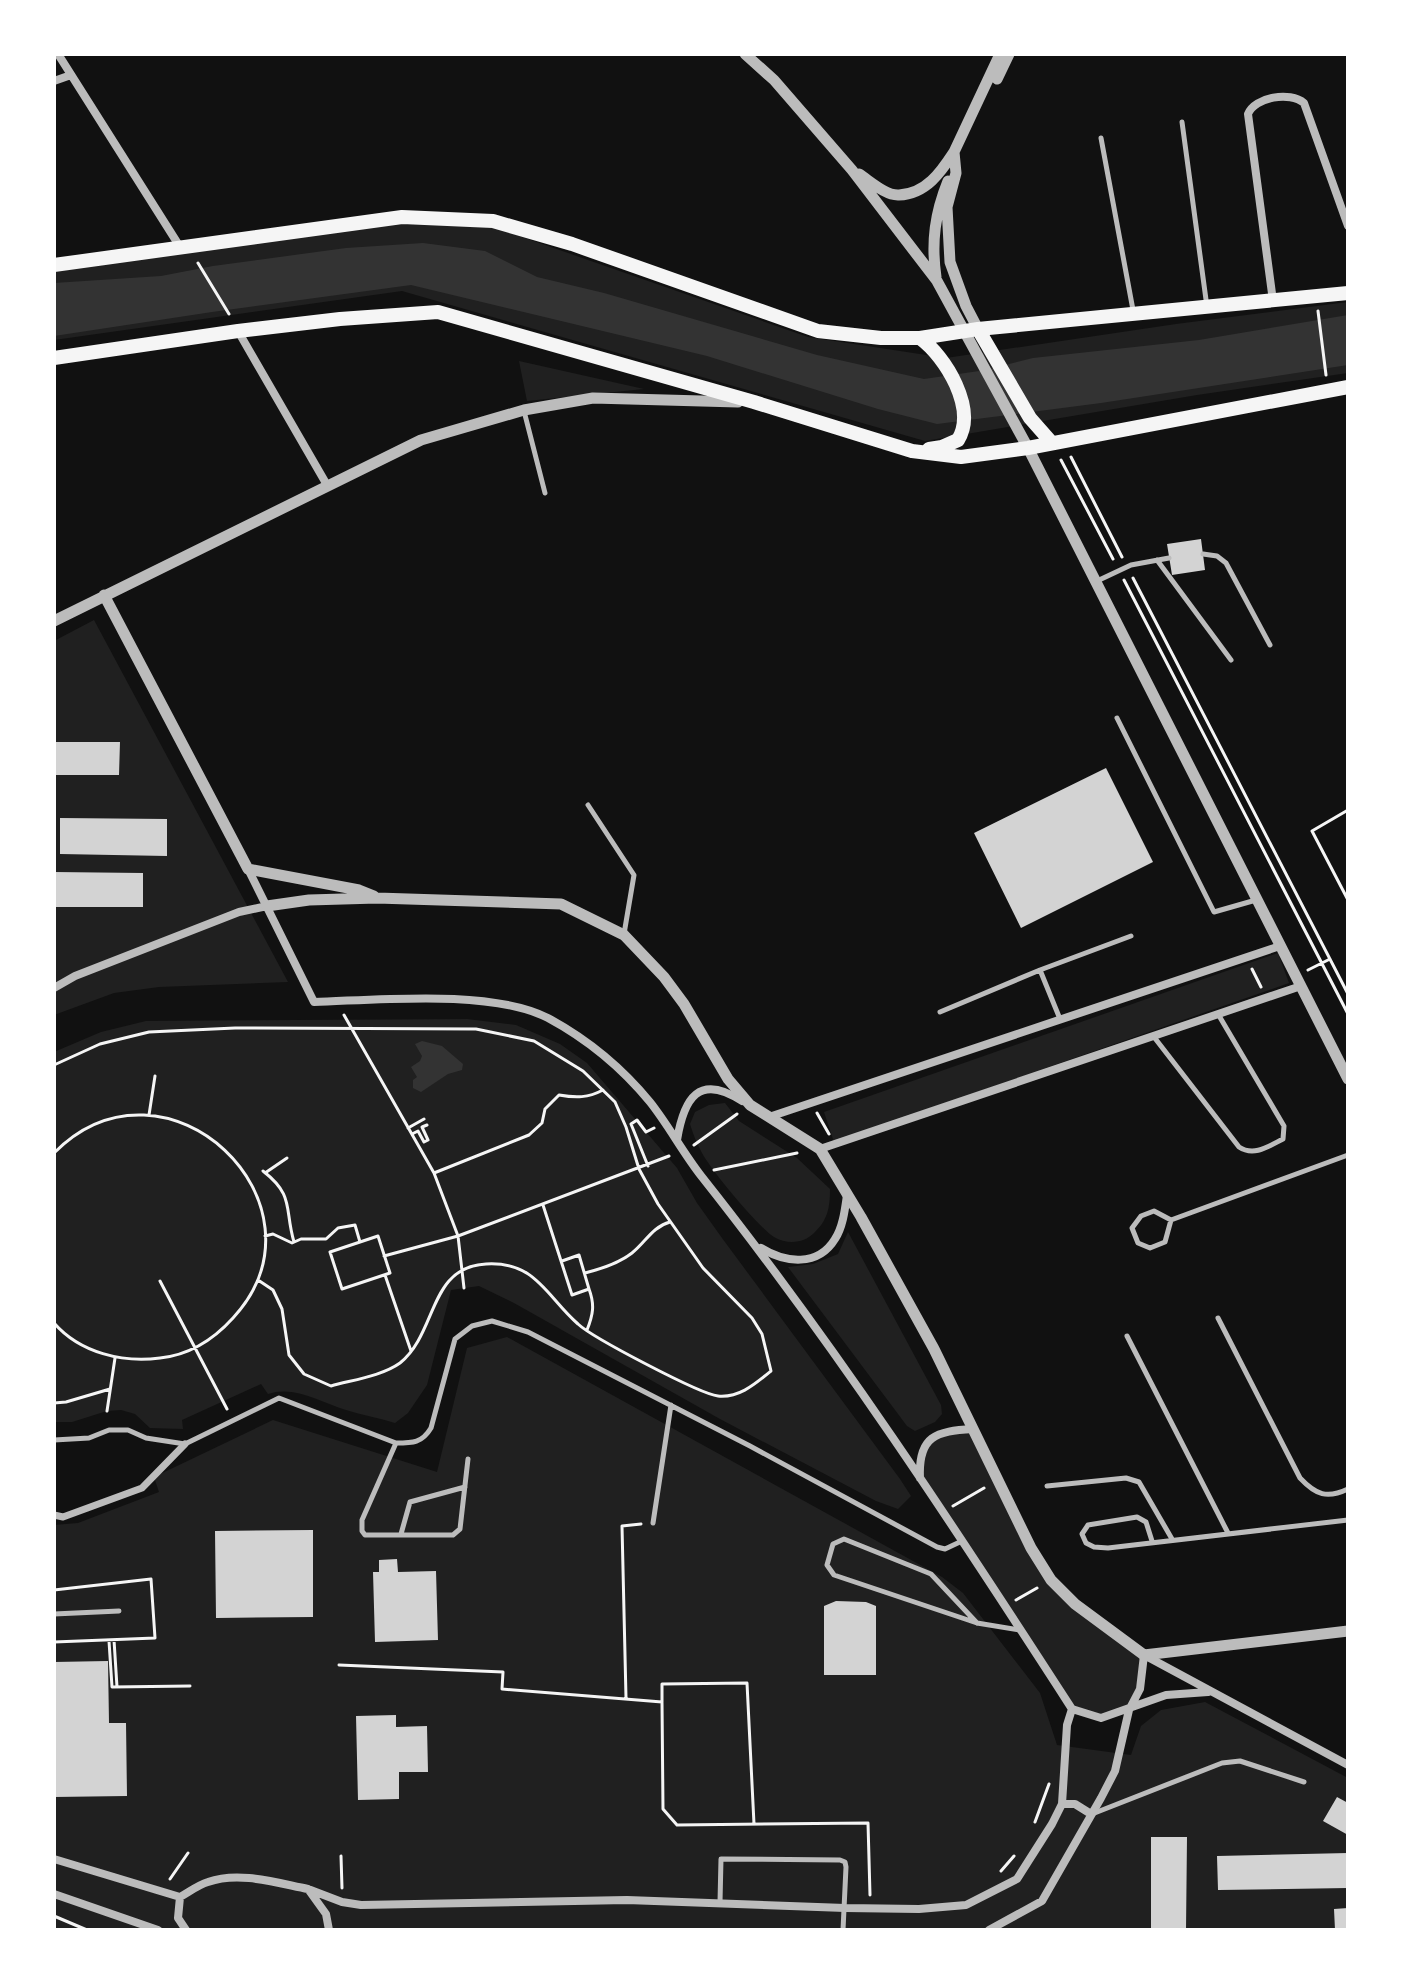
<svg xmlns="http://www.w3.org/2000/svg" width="1402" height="1984" viewBox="0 0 1402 1984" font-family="Cabin,sans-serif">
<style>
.green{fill:#202020}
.water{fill:#333}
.building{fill:#d3d3d3}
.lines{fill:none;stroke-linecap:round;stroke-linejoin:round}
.path{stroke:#f5f5f5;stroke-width:3}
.service{stroke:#bcbcbc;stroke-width:5}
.pedestrian{stroke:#bcbcbc;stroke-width:7}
.minor{stroke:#bcbcbc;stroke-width:8}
.tertiary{stroke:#bcbcbc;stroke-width:11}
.secondary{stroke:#f5f5f5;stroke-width:14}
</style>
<rect width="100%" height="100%" fill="#111"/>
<!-- green -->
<path class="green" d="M378,224L488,225L808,337L946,358L1176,324L1348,302V373L1197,395L925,441L402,291L54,340V266Z
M519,361L644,389L527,401Z
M94,620L288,982L159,987L114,993L54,1015V641Z
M1278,953L1289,983L834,1142L824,1112Z
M467,1019L516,1025L560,1044L587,1063L677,1168L697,1203L722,1238L900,1479L911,1496L898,1509L876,1501L720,1419L514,1303L479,1286L451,1290L427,1385L408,1413L395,1423C379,1418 362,1415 346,1410C321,1402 294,1385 268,1394L261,1384L182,1420L183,1429L150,1428L135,1414L121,1410L107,1411L72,1422H54V1052L101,1032L146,1021Z
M725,1103L739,1121L797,1158L830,1189C830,1207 828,1220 814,1233C804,1243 788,1245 774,1237C758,1227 711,1170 702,1153C697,1144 693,1134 690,1124L695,1112L709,1105Z
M848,1232L941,1405L942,1414L935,1422L915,1431L907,1426L788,1267L813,1264L838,1254Z
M507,1337L942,1577L963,1593L1040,1693L1057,1745L1131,1755L1141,1726L1161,1710L1205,1702L1348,1778V1930H54V1525L78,1523L159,1492L154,1477L273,1420L437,1472L467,1348Z
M973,1429L1051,1580L1144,1655L1140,1689L1129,1710L1101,1718L1072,1709L920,1480L928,1441L943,1432Z"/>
<!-- water -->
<path class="water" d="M423,243L485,251L537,277L604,293L817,355L924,379L986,370L1033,358L1199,340L1348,315V365L1101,403L937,424L878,409L707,356L411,285L212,312L54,336V283L161,276L213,266L346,248Z
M422,1041L442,1046L463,1064L462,1070L448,1074L421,1092L413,1088V1080L417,1077L411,1067L420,1061L422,1056L415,1044Z"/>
<!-- building -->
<path class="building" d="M1201,539L1205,570L1172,575L1167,544Z
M54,742H120L119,775H54Z
M1106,768L1153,862L1021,928L974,833Z
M60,818L167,819V856L60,854Z
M54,872L143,873V907H54Z
M313,1530V1617L216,1618L215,1531Z
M397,1559L398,1572L436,1571L438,1640L375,1642L373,1572H379V1560Z
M836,1601L866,1602L876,1606V1675H824V1606Z
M108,1661L109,1723H126L127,1796L54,1797V1662Z
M396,1715V1727L427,1726L428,1772H399V1799L358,1800L356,1716Z
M1337,1797L1348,1803V1835L1323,1821Z
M1151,1837H1187L1186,1930H1151Z
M1348,1853V1888L1218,1890L1217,1856Z
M1348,1908V1930H1335L1334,1909Z"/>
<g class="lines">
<!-- path -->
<path class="path" d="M198,263L229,314
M1318,311L1326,375
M1071,457L1122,557
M1061,460L1113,559
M1133,578L1348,994
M1124,580L1348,1014
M1348,810L1312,831L1348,900
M1252,969L1261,987
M1308,970L1330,959
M344,1015L434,1173L458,1236L464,1288
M54,1065L100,1044L149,1032L235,1028L476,1029L534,1041L583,1071L615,1102L626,1127L639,1169L658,1204L703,1268L752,1318L762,1334L771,1371C756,1383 740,1398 718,1396C700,1394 593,1338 578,1324C546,1296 536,1261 486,1264C428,1267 438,1332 400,1363C382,1376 352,1380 331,1386L304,1374L289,1355L282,1309L273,1290L258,1280
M817,1113L829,1134
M149,1115L155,1076
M408,1128L424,1119
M412,1134L418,1131L424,1142L428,1140L422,1127L427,1125
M694,1145L737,1114
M54,1153C166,1040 338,1204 233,1318C214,1339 189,1355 160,1358C123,1363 80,1353 54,1323
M648,1166L631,1124L637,1120L646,1132L654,1128
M714,1170L797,1153
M263,1171C295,1196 284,1208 294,1242
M265,1173L287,1158
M434,1173L529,1135L542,1123L545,1109L559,1095C576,1098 588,1098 603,1090
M543,1205L572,1295L589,1289L579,1255L562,1261
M265,1236L273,1234L292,1243L301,1239H326L338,1228L355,1225L360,1242
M378,1236L390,1273L342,1289L330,1252Z
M384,1256L458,1236L669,1156
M585,1273C601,1269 618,1264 632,1253C646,1242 652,1227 670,1222
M385,1275L411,1351
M160,1281L227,1409
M587,1330C593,1315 595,1305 589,1289
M54,1403L66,1402L110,1389
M107,1411L115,1358
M953,1506L984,1488
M54,1590L151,1579L155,1638L54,1642
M1016,1600L1037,1588
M114,1640L117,1687
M109,1641L112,1687L190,1686
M339,1665L503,1672L502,1689L662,1702L663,1809L677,1825L868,1823L870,1895
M626,1698L622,1526L641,1524
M662,1702V1684L747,1683L754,1824
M1035,1822L1049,1784
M341,1856L342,1888
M1001,1871L1014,1856
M170,1879L188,1853
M54,1916L87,1930"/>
<!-- service -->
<path class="service" d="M1182,122L1207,307
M1101,138L1133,310
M524,411L545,493
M1203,554L1217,556L1226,563L1270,645
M1157,560L1231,660
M1097,581L1131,565L1169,558
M1117,718L1214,912L1256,900
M588,805L634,875L624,934
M1040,970L1131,936
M940,1012L1040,970L1060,1019
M1154,1037L1239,1147C1254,1157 1269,1146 1283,1139L1284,1126L1218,1014
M1154,1211L1171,1220L1165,1242L1150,1248L1138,1243L1132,1228L1141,1216Z
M1171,1220L1348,1155
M1218,1318L1300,1478C1316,1495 1327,1499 1348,1489
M1127,1336L1228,1533
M54,1440L89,1438L109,1430H128L146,1438L185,1444L279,1398L396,1443C413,1443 422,1443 431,1428L455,1339L472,1326L492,1321L528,1332L750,1446L937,1547L945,1549L962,1541
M396,1443L362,1520V1531L365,1535H453L460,1529L468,1459
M1047,1486L1126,1478L1139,1482L1172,1539
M653,1523L671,1405
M401,1534L410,1502L465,1487
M1152,1541L1146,1522L1137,1517L1088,1525L1082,1534L1086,1543L1094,1547L1108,1548L1348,1520
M54,1614L119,1611
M977,1623L931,1574L844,1539L833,1544L827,1565L834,1575L977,1623L1020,1630
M1092,1814L1222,1763L1240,1761L1304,1782
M720,1902L721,1859L840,1860L845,1862L846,1867L843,1930"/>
<!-- pedestrian -->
<path class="pedestrian" d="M54,1515L63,1517L142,1488L185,1444"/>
<!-- minor -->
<path class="minor" d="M58,54L180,247
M54,81L71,75
M1273,301L1248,114C1255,97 1290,91 1304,103L1348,226
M238,331L327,485
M248,869L314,1002C379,1000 491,989 548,1018C587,1039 622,1068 650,1102C669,1126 683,1153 702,1177C836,1346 955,1528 1072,1709L1101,1718L1166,1695L1208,1692
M54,988L75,976L239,912L267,906
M769,1117L1280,946
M677,1140C684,1098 699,1073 742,1101
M820,1149L1301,986
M761,1248C785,1263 818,1267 835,1239C843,1227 845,1209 847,1195
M920,1478C918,1436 936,1431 973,1429
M1062,1804H1075L1091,1814
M54,1859L180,1897
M308,1889L342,1902L361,1905L627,1900L845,1908L919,1909L966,1905L1017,1879L1052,1824L1062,1804L1067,1725L1072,1709
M54,1894L158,1930
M186,1930L178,1918L180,1897C189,1892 198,1885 208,1882C239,1871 277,1883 308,1889L326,1914L329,1930
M989,1930L1042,1901L1101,1798L1115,1771L1129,1710L1140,1689L1144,1655L1348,1765"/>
<!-- tertiary -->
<path class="tertiary" d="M745,54L774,80L852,170L937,281L1028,448L1348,1079
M997,79L1009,54
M859,174C870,181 886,196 899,195C926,194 941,172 954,152
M936,277C931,242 935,213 948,181
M978,329L966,306L950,262L947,207L956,173L954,152L1000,54
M104,595L248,869L359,890L374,896
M54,621L421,440L524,410L593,398L738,402
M267,906L309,900L377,898L561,904L624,935L664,977L684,1004L728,1079L750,1105L820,1149L861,1217L934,1349L1031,1548L1051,1580L1075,1604L1144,1655L1348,1631"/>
<!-- secondary -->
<path class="secondary" d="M54,265L402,217L493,221L572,244L818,331L881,338H920L978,329L1348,293
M978,329L1030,418L1052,443
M920,338C946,357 977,409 958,440L942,447L929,449
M54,358L238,331L340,319L438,312L754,402L912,451L961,457L1028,448L1348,387"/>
</g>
<!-- border -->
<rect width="1402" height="1984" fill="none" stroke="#ffffff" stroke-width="112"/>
</svg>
